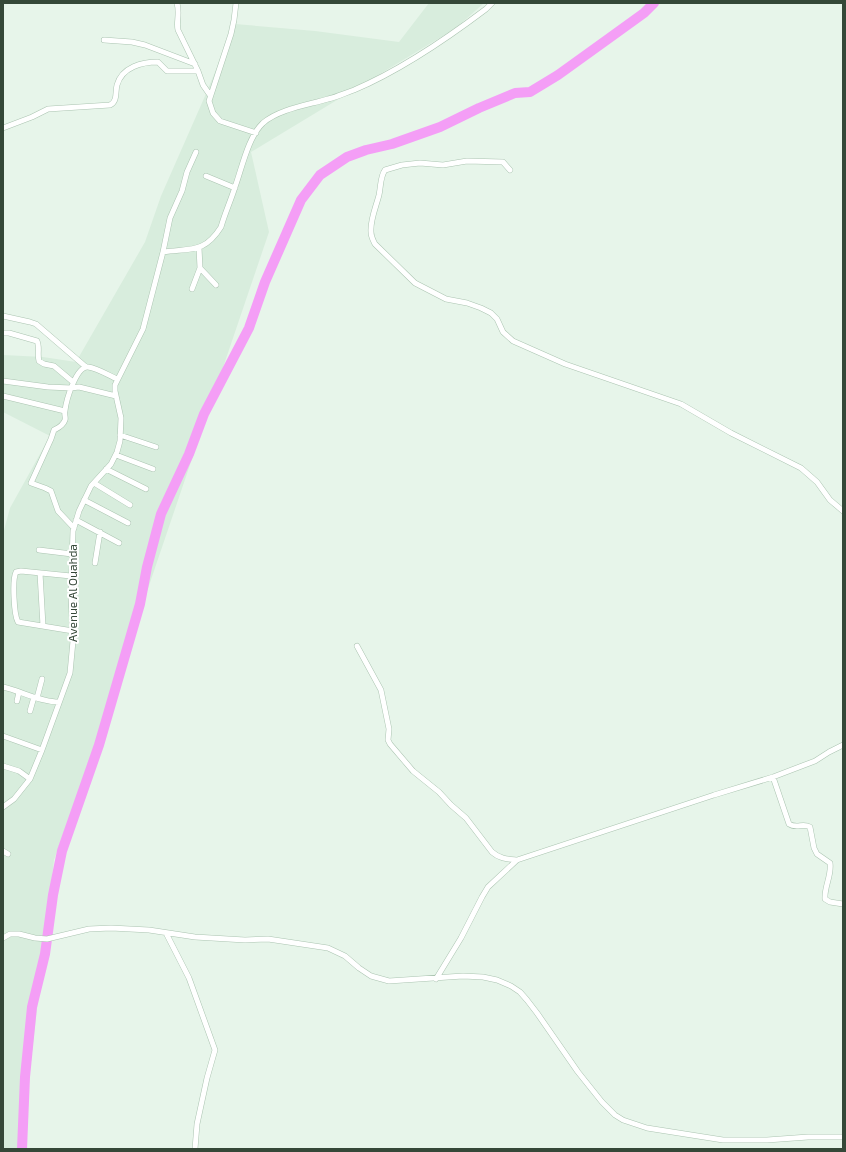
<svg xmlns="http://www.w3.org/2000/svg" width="846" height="1152" viewBox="0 0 846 1152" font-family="'Exo 2',sans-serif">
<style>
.residential{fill:#d8eddd}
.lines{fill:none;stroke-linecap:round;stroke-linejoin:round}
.river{stroke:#f49ef6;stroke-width:10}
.street-casing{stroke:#abc4b1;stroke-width:6}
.street{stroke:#fff;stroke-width:5}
.labels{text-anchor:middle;stroke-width:4;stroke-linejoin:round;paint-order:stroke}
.street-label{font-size:12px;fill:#354838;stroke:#fff}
</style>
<rect width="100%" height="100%" fill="#e7f5ea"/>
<!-- residential -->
<path class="residential" d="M429,3H484L456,28L251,152L269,232L101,727L54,860L21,1149H3V534L10,508L50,436L3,412V355L43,357L76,362L145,242L161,196L205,96L235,24L315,31L399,42Z"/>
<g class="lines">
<!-- river -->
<path class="river" d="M22,1149L25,1077L32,1007L45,954L53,895L62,851L99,745L140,604L147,567L161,514L189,454L204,414L249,328L265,282L301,200L320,175L347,157L366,150L392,144L440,127L479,108L515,93L530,92L558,75L608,39L644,13L654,3"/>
<defs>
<path id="street" d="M177,3C180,14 176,22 178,30L198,71L203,85L210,95
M236,3L234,20L231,34L209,101L213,113L220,121L256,133
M104,40L132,42L145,45L195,64
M3,128L32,117L48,109L110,105C118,101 115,92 117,85C122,67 142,62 158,62L167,71H198
M510,170L503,162L467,161L443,165L420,163L402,165L385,170C380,177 381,186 379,195C376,207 370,220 371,232C371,237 373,240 375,244L415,283L446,299L467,303L481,308L491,313L497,319L503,332L513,341L565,364L681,404L731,433L801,468L817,482L830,500L843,511
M206,176L235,188
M163,252L170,218L182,191L187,172L196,152
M200,268L216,285
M192,289L200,268L199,248
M3,316L30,322L36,324L86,367
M3,333H9L37,341C40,347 37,354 39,361L44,364L54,366L73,382
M3,381L48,387L71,388L79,387L116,396
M3,396L65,411
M120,435L156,447
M116,455L153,469
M106,469L146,489
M94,483L130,505
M84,500L128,523
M76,520L119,543
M74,528L58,511L51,491L45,488L31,483L51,439L54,430C58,428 63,426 65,420C66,418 64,414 65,411C66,401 76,366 88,367C97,368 108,375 117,379
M39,550L72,554
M95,563L100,532
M40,573L43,626
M71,576L21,571L16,572C12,580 14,615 18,622L73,631
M357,646L381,690L389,729L388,740L390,744L413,771L439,792L451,805L466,818L492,852C500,859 507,859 517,860
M3,687C21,691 40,702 59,702
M37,698L42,679
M17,701L19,692
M30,711L34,697
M3,736L42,750
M3,766L19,771L30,779
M773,777L789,824C796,829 803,823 810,827L814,848L817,854L830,863C832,875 824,887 825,899L830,902L843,904
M3,807L14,799L30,779L42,750L70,673L73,641L71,595L73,531L79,511L91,486L111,464L117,452L120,441L121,418L115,391V385L143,329L163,252C190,248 204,254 221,227C225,213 231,200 235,187C242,168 248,137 263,123C279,109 308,105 328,99C337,97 345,93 354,90C401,70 445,40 486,9L492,3
M3,851L8,854
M166,933L189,978L215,1050L207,1078L197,1124L195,1149
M3,938L10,934H19L35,938L47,939L89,929L111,928L149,930L195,937L245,940L268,939L328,948L345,956L359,968L371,976L389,981L463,976L483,977L497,980L511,986L520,992L527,1000L537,1013L578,1072L602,1102L615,1115L623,1120L647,1128L723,1140H767L808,1137H843
M436,979L461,938L482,897L488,887L517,860L714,795L773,777L815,761L829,752L843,745"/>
</defs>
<!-- street casing -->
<use href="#street" class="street-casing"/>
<!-- street -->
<use href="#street" class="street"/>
</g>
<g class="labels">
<!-- street labels -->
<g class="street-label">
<text transform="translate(73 593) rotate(-90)" y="4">Avenue Al Ouahda</text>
</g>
</g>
<!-- border -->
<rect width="846" height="1152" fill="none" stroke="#354838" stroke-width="8"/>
</svg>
